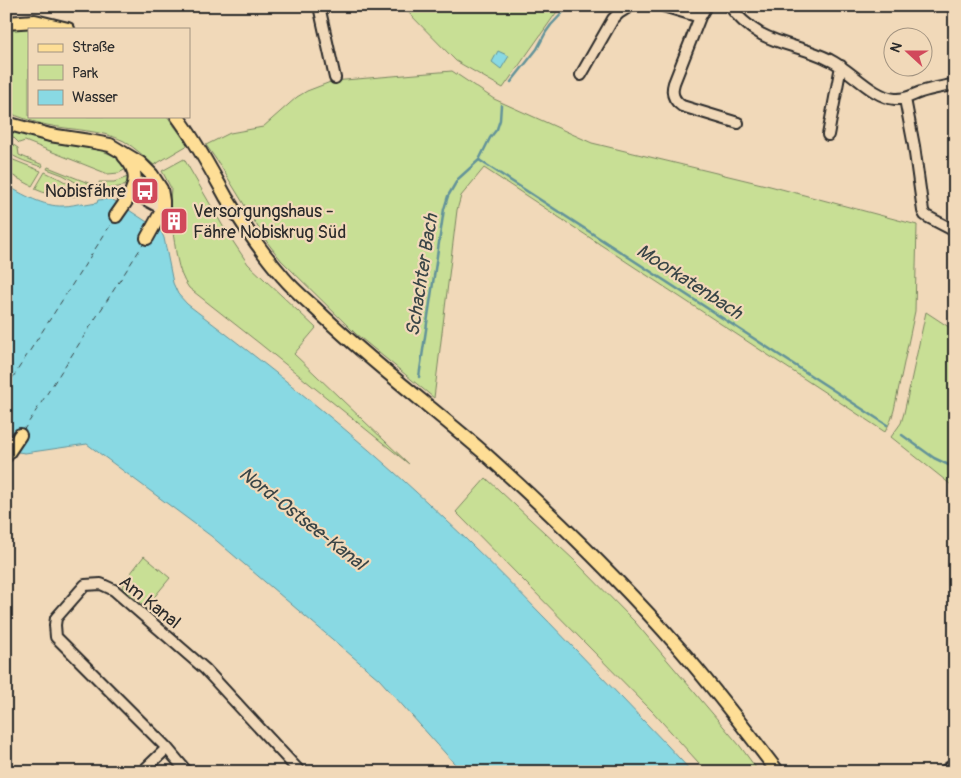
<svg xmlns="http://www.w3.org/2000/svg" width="961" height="778" viewBox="0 0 961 778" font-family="Pangolin,sans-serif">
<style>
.green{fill:#c8df95;stroke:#7a8560}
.water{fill:#89d9e3;stroke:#639399}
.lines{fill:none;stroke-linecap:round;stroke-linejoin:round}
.stream{stroke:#639399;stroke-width:2.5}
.ferry{stroke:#394547;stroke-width:1;stroke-dasharray:6 5;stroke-linecap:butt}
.minor-casing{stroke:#2b2b2b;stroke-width:14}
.major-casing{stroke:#2b2b2b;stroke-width:16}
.minor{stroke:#f1d9b9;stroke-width:10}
.major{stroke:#fede96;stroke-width:12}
.labels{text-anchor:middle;stroke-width:4.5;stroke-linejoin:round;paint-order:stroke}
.poi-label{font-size:18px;fill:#2b2b2b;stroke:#f1d9b9;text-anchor:end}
.street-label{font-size:18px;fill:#2b2b2b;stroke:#f1d9b9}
.water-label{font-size:19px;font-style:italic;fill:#394547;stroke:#f1d9b9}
</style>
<rect width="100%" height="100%" fill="#f1d9b9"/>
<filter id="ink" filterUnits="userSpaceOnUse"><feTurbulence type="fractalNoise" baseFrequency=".02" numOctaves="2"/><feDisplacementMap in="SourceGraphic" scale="10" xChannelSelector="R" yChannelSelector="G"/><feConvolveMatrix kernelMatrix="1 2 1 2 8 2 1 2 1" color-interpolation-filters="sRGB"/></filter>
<g filter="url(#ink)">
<!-- green -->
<path class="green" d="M402,6H561L503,88L456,61Z
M16,26L41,29H29V116H167L188,145L154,165C145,157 135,148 124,141C102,130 71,130 47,125C33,122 20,117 6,112V29Z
M452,71L494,99L592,143L770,186L917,225L915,311L894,410L891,420L885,432L484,168L461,196L457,210L434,398L356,334L281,260L267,242L220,165L206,145L230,133L263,127L297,97L307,91L333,81Z
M13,131L49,142L89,148L103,151L116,157L126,169L119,173L108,174L25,141L19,143L13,137L12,134Z
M6,138L12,144L18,148L19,155L43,165L42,167C30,163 16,159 6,151Z
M6,157L41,171L32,186L6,172Z
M184,159L224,228L248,264L316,328L294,354L409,464L259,343L189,288C176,271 176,247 172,227L178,225L176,215L169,216L171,188L162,171Z
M48,167L101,188L99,182H114L128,177V185L93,192L63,175L47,169Z
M45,172L60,179L86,194V195C63,198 56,198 35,189Z
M926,312L955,331V488L891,437L901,423L904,413Z
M486,478L574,560L635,622L740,746L759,772H707L653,712L456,512Z
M144,556L170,578L146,607L122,588L127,578Z"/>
<!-- water -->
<path class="water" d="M498,51L509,56L501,69L492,62Z
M6,185C22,194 44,207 63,206C70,206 77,204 83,203L85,205L97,203L98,200L110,199L115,201L161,231L164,238L173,283L178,294L187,304C270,367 352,432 428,503C511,580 589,664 667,745L692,772H462L379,679L211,536L87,444L25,453L18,452L6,444Z"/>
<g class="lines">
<!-- stream -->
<path class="stream" d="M511,82L537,49L546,32L551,25L569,6
M479,160L887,425
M419,377L444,209L448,196L458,179L479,160L490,138L497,129L500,120L501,105
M902,435L934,458L955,468"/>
<!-- ferry -->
<path class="ferry" d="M6,388L113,221
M23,431L144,243"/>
<defs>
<path id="minor" d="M319,6L335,78
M663,6L700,17
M706,6L700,17L674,83C671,93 673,100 682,106L738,123
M730,6C738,18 749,27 761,34C783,46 808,48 830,60C851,70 872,97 895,99C906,100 912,95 921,92C932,88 944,87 955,84
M581,75L613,19L619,13L630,6
M905,99L914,146L923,211L925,215L928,217L955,231
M828,135L841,66
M131,192L163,209
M142,772L167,748
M187,772L167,748L56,637L55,625L56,618L85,585L101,584L114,590L205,669L300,772
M944,772L955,763"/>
<path id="major" d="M6,23L35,21L68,29
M177,116C196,141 211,170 226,197C243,225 262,253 283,277C293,289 305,299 316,309C368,360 428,404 483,452C552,514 619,579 680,649C714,688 746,730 778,772
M6,123L50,135L89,141L110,145L140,163L152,175L161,189L163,201V209L147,238
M116,216C124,204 138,188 134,173C133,166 128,161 124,156
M6,456L20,435"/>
</defs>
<!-- minor casing -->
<use href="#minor" class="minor-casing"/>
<!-- major casing -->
<use href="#major" class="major-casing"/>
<!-- minor -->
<use href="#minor" class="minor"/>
<!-- major -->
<use href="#major" class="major"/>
</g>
</g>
<!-- icons -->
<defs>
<symbol id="bus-square" viewBox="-11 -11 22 22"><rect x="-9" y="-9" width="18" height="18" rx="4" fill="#d1495b" stroke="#f1d9b9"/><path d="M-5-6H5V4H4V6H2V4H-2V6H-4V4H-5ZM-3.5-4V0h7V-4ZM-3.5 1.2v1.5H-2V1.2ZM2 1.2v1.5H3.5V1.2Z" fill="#fff"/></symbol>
<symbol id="building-square" viewBox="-11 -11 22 22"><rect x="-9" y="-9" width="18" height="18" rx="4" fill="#d1495b" stroke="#f1d9b9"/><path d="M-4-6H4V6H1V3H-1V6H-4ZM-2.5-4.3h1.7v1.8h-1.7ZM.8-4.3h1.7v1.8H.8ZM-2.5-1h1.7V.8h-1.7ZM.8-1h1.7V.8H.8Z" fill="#fff"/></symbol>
</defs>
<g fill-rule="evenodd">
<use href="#bus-square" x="129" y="175" width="32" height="32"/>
<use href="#building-square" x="158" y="205" width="32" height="32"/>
</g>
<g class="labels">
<!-- poi labels -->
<g class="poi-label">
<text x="126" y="197">Nobisfähre</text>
<text x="193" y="217" text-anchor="start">Versorgungshaus -<tspan x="193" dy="21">Fähre Nobiskrug Süd</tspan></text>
</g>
<!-- street labels -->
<g class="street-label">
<text transform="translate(150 602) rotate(39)" y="6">Am Kanal</text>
</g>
<!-- water labels -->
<g class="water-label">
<text transform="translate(421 275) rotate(-81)" y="7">Schachter Bach</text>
<text transform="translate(690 281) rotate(33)" y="7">Moorkatenbach</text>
<text transform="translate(303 518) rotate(38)" y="7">Nord-Ostsee-Kanal</text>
</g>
</g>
<!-- margin -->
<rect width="961" height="778" fill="none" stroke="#f1d9b9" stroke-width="25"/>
<rect x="12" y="12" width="936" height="753" fill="none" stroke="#2b2b2b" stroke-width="2" filter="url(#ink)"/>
<!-- legend -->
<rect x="28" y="28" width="162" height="90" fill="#f1d9b9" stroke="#a29380"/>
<rect x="38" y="44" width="25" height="8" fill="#fede96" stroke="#a29380"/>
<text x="72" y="52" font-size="15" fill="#2b2b2b">Straße</text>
<rect x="38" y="65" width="25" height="15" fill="#c8df95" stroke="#a29380"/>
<text x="72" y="78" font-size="15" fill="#2b2b2b">Park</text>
<rect x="38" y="90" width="25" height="15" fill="#89d9e3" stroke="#a29380"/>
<text x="72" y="102" font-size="15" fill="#2b2b2b">Wasser</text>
<!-- north arrow -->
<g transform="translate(908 52) rotate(291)"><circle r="24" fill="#f1d9b9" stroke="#a29380"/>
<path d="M0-4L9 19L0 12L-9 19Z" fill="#d1495b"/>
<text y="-8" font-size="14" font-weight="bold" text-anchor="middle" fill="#2b2b2b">N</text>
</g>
</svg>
